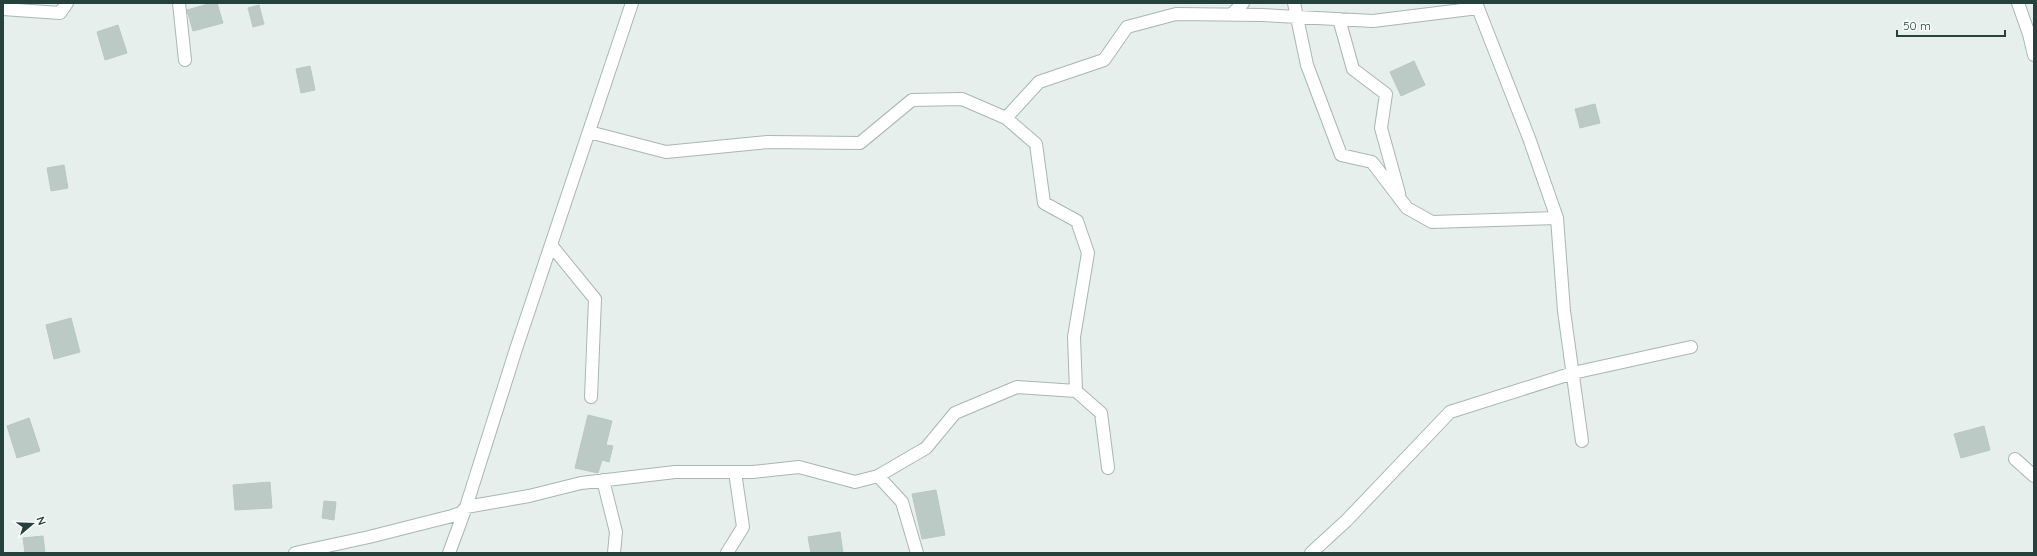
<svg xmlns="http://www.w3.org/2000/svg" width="2037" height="556" viewBox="0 0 2037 556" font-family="Quicksand,sans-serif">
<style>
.building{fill:#bbcac5;stroke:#b8c8c3}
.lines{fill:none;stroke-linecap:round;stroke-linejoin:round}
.street-casing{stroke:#a8b7b3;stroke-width:14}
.street{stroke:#fff;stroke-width:12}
</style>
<rect width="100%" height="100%" fill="#e6efeb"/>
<!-- building -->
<path class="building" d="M212,3H217L223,23L193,31L187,10Z
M259,5L264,24L253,27L248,8Z
M118,25L127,53L105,60L97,32Z
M1414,61L1425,85L1401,96L1390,72Z
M310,66L315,90L301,93L296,69Z
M1595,104L1600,123L1580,128L1575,109Z
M64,165L68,188L51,191L47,168Z
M71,318L80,352L54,359L46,325Z
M588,415L612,421L606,445L613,446L609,462L602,460L598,473L575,468Z
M29,418L40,451L17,458L7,426Z
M1984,426L1990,450L1961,458L1954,434Z
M270,482L272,508L235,510L233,485Z
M936,490L945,535L922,539L912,494Z
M324,501L336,502L334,520L322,518Z
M840,532L843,553H811L808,537Z
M43,536L45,553H25L23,538Z"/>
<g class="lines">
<defs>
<path id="street" d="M179,3L185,60
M1294,3L1307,65L1341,155L1372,162L1407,208L1432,222L1557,218
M1476,3L1529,138L1557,218L1564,311L1582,441
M2018,3L2029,34L2034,55
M3,9L60,13L67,3
M1231,15L1243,3
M1339,19L1353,69L1386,94L1381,128L1399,193
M589,132L666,152L768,142L860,143L912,100L962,99L1006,118
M551,245L595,299L591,397
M1076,391L1074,337L1088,253L1077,221L1044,203L1036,144L1006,118L1039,82L1104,60L1127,27L1176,14L1262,15L1373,21L1478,8
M2015,459L2034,476
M878,476L902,502L917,553
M603,480L616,532L614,553
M295,553L369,537L452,516L461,513L466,507L516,349L632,3
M449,553L466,507L529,496L581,483L675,472H753L799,467L855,482L878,476L926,448L955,413L1017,387L1076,391L1101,413L1108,468
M727,553L743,527L735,472
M1311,553L1346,521L1450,412L1573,373L1691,347"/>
</defs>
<!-- street casing -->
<use href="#street" class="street-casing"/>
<!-- street -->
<use href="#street" class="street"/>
</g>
<!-- border -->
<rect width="2037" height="556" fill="none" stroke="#24413c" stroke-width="8"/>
<!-- north arrow -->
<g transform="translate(32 524) rotate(71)" stroke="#f7fbf9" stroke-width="3" paint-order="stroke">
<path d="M0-3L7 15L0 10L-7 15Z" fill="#24413c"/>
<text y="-6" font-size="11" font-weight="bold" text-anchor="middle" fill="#24413c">N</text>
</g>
<!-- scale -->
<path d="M1897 30v6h108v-6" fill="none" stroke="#24413c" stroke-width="2"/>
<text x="1903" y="30" font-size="12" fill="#24413c" stroke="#f7fbf9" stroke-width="3" paint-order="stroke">50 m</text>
</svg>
